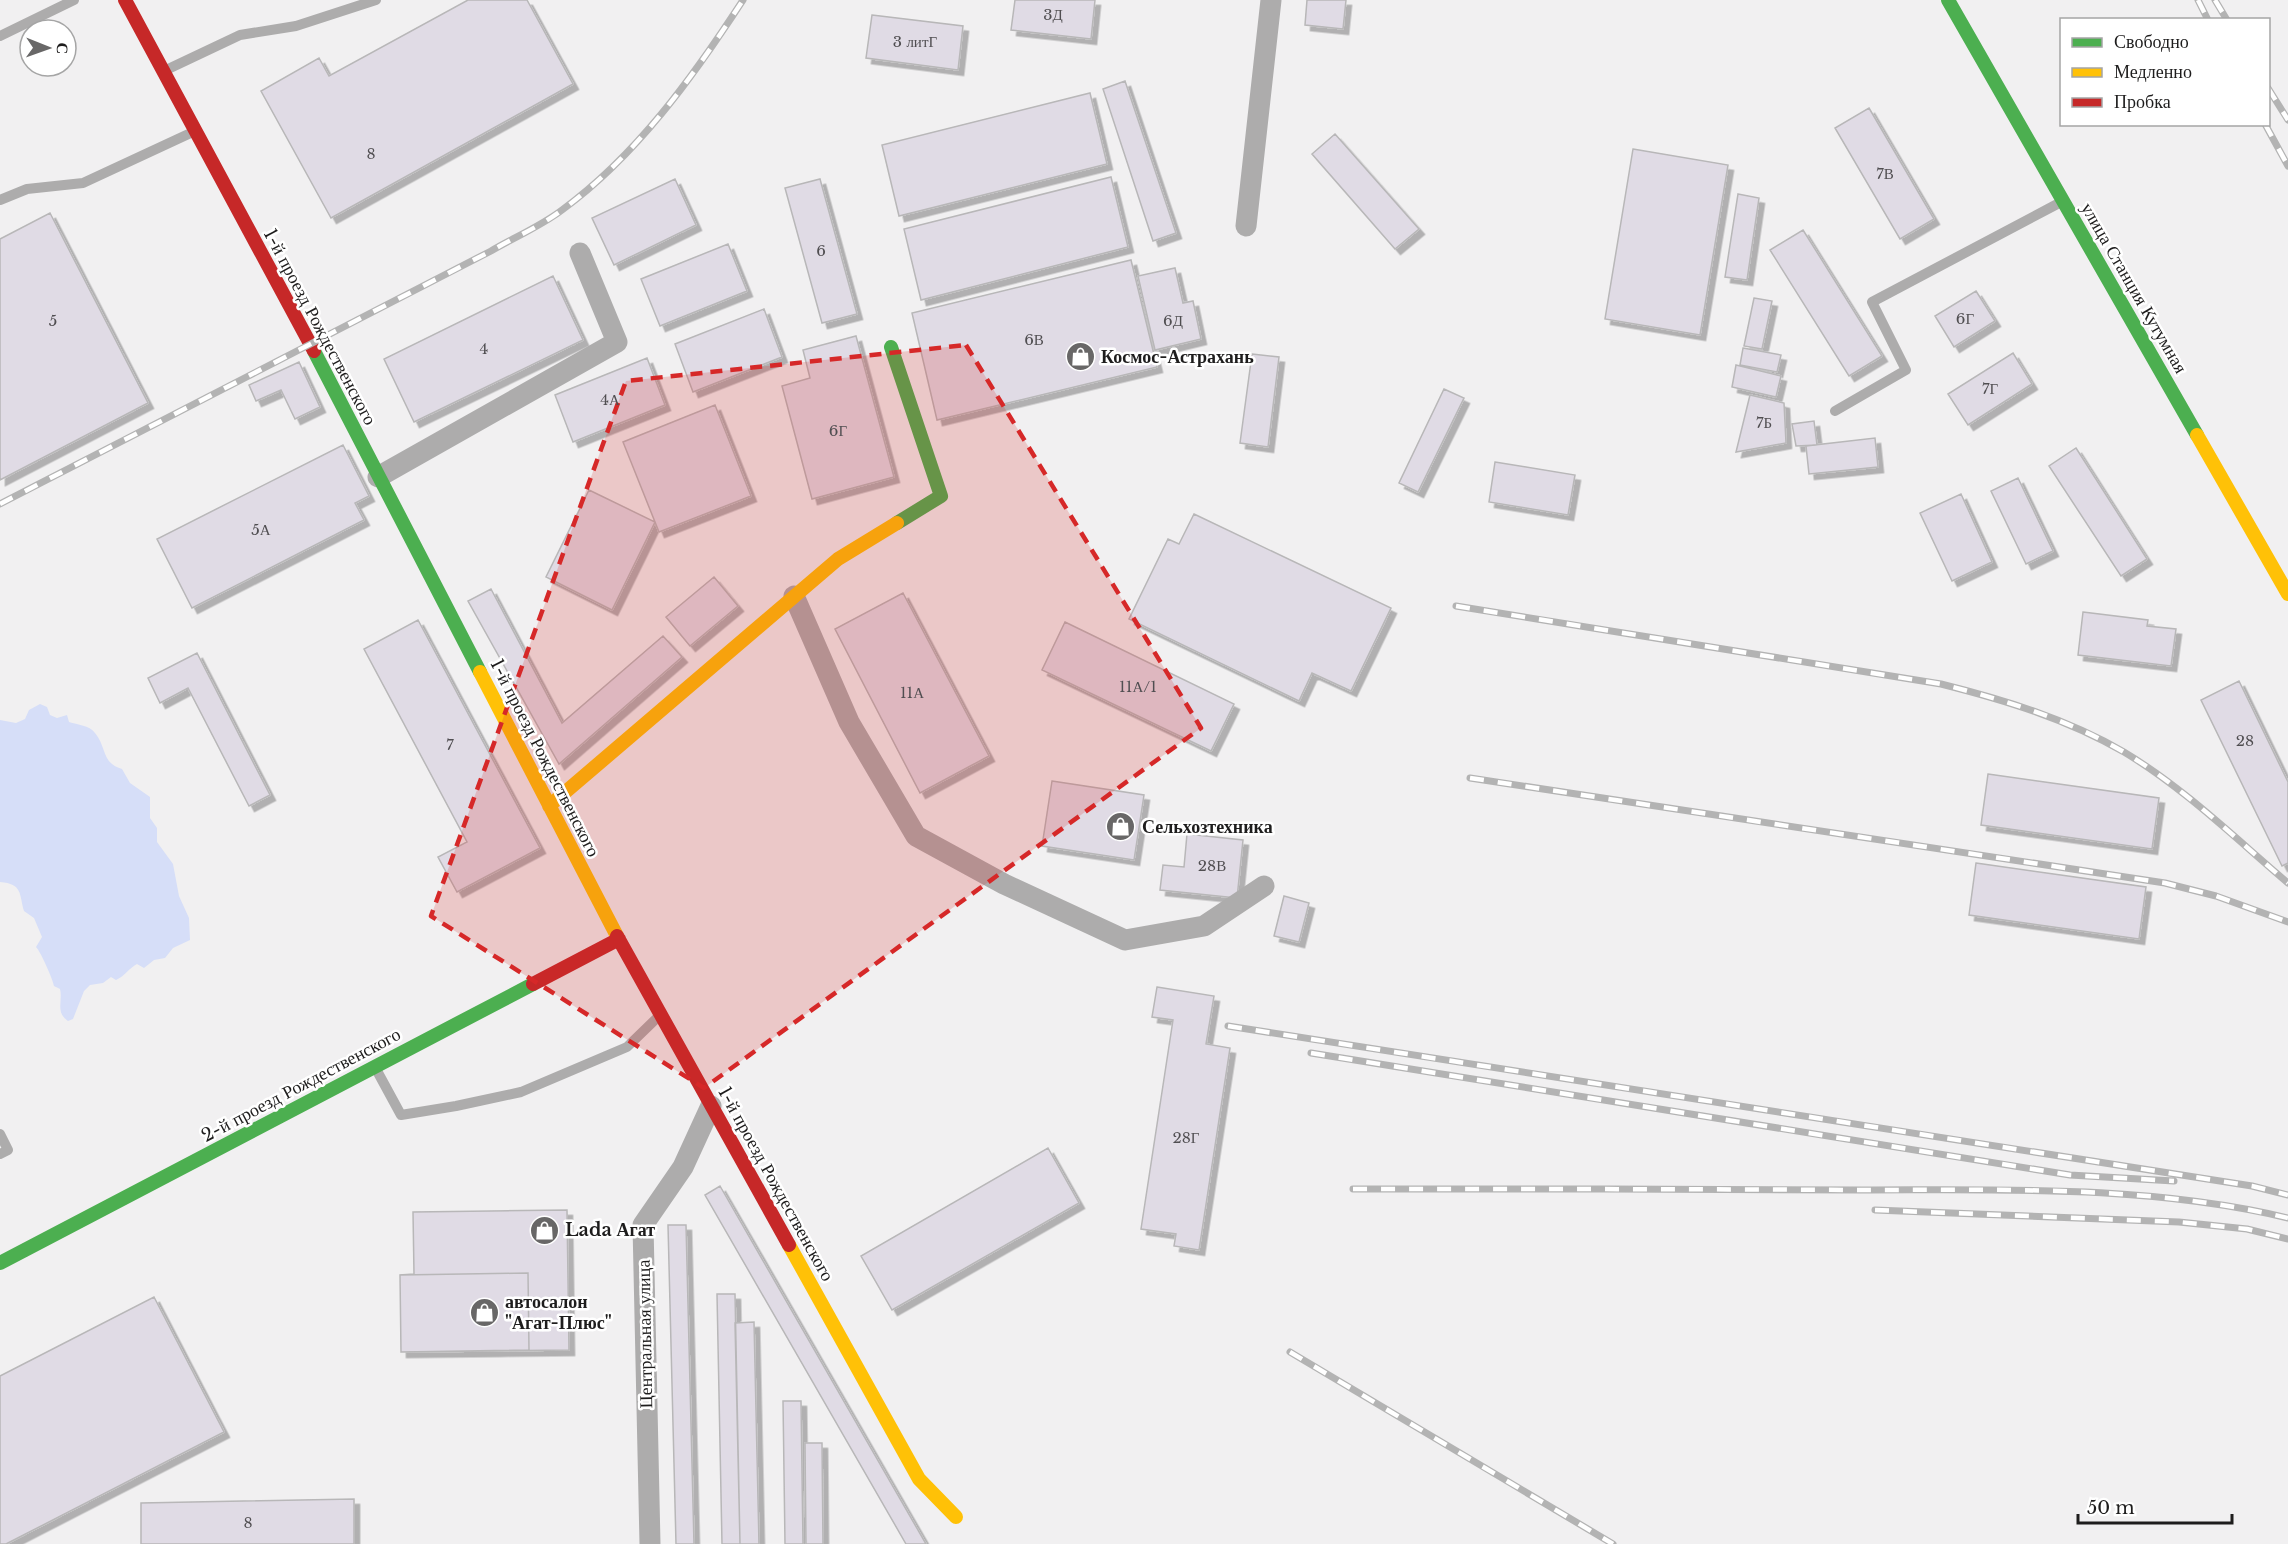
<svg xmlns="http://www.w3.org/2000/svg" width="2288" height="1544" viewBox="0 0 2288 1544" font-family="'Libre Baskerville',serif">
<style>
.water{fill:#d6def8}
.building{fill:#e0dbe5;stroke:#b8b7b8;stroke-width:1.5;filter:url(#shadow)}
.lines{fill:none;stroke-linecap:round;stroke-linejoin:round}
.lane{stroke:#adacac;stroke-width:10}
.street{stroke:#adacac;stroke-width:21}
.fast{stroke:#4caf50;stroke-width:14}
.slow{stroke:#ffc107;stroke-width:14}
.jam{stroke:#c62828;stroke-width:14}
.rail-casing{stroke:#b3b3b3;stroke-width:7}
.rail{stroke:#fff;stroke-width:4.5;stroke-dasharray:14;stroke-linecap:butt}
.marked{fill:#d62828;fill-opacity:0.2;stroke:#d62828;stroke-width:4.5;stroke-dasharray:12 8;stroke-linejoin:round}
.labels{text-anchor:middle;stroke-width:5;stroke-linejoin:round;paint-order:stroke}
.number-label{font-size:15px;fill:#504e51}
.street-label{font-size:18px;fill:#1e1d1d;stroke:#fff}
.poi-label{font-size:18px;font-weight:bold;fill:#1e1d1d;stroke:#fff;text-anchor:start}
</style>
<defs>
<filter id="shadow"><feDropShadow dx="5.5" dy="5.5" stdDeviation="0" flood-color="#0004"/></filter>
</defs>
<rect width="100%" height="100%" fill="#f1f0f1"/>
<!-- water -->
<path class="water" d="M40,704L47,707L50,715L57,718L67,715L69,722C78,725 89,725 95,733C107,747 101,763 122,769L130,783L150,797V818L157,828V842L173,864L179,896L189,918L190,940L173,948L165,958L154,960L144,968L137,964C129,968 125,976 116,980L111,977L103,983L90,985L84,991L73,1019L68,1021C55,1012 63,1001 60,989L54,986C53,980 41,952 36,947L42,937L34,918L24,911C19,894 23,884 0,882V720L16,723L25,719L29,710Z"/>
<!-- building -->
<path class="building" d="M468,0H527L573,84L331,218L261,91L319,58L329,76Z
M1015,0H1095L1091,39L1011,30Z
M1307,0H1346L1343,29L1305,25Z
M872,15L963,26L958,70L866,58Z
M1125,81L1176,233L1153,241L1103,89Z
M1090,93L1107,164L899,216L882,145Z
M1869,108L1934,219L1900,239L1835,128Z
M1335,134L1419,229L1395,249L1312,154Z
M1633,149L1728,165L1700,335L1605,319Z
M1111,177L1128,247L921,300L904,229Z
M675,179L696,225L614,265L592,218Z
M820,179L857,314L822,323L785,188Z
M1738,194L1759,198L1747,280L1725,277Z
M50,213L148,403L0,480V239Z
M1803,230L1882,356L1849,376L1770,250Z
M728,244L747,291L660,326L641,279Z
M1131,260L1157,367L937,420L912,313Z
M1175,268L1183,303L1193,301L1201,339L1155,350L1138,276Z
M553,276L583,340L414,422L384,359Z
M1976,291L1995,321L1954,347L1935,316Z
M1754,298L1772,301L1762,349L1744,346Z
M764,309L782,357L693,392L675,344Z
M856,336L894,477L812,499L782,386L810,378L803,350Z
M1743,348L1781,355L1777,372L1740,365Z
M2013,353L2032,384L1968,425L1948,394Z
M1252,354L1279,357L1268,447L1240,443Z
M647,358L665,405L573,442L555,395Z
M299,362L320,407L295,419L281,390L256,401L249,385Z
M1736,365L1781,376L1776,397L1732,387Z
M1444,389L1464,398L1418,492L1399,483Z
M1750,395L1784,403L1786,443L1736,452Z
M715,405L751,496L659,532L623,442Z
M1814,421L1817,445L1796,446L1792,424Z
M1875,438L1878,467L1809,474L1806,446Z
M343,445L369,496L355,503L364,520L192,608L157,539Z
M2076,448L2147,559L2121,576L2049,466Z
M1495,462L1575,475L1568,515L1489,502Z
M2018,478L2053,551L2026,564L1991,491Z
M589,490L655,522L612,610L546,577Z
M1961,494L1992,562L1952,581L1920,513Z
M1194,514L1391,608L1351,691L1312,673L1299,701L1129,619L1168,539L1179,544Z
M714,577L738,606L690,646L666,617Z
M491,589L562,723L663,636L682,657L559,764L468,601Z
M903,593L989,756L920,793L835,629Z
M2083,612L2148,620L2147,626L2176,629L2171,666L2078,655Z
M418,620L540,848L457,892L438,857L467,842L364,649Z
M1065,622L1234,704L1211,751L1042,670Z
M197,653L270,795L249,806L188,688L160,703L148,678Z
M2239,681L2288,782V863L2282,866L2201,700Z
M1988,774L2159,798L2152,849L1981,825Z
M1052,781L1144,795L1134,860L1042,846Z
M1187,834L1243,840L1237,898L1160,890L1163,865L1184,867Z
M1976,863L2146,887L2139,939L1969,915Z
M1284,896L1309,903L1299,942L1274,936Z
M1157,987L1214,996L1206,1044L1230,1048L1199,1250L1174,1246L1176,1234L1141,1229L1173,1020L1152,1017Z
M1048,1148L1079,1203L892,1310L861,1256Z
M720,1186L926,1544H906L705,1195Z
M567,1210L569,1350L401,1352L400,1275L414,1274L413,1212Z
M668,1225H686L694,1544H676Z
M528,1273L529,1350L401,1352L400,1275Z
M717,1294H735L740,1544H722Z
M154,1297L224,1432L6,1544H0V1376Z
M754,1322L759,1544H740L735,1323Z
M783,1401H801L803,1544H785Z
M805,1443H822L823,1544H806Z
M354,1499V1544H141V1503Z"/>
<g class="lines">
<!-- lane -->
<path class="lane" d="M0,36L74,0
M166,70L240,35L296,26L376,0
M0,200L27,189L83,183L195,131
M1835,411L1906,370L1872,302L2063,201
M376,1069L401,1115L456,1106L521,1092L627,1047L658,1017
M0,1134L8,1150L0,1154"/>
<!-- street -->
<path class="street" d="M1246,226L1271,0
M378,477L617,342L580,253
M794,596L849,722L916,836L1004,884L1125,940L1204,926L1264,886
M650,1544L643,1225L683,1167L711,1106"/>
<!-- fast -->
<path class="fast" d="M1948,0L2197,435
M891,347L941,496L897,523
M314,351L480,672
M0,1263L533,984"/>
<!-- slow -->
<path class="slow" d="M2197,435L2288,594
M480,672L617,936
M549,806L838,559L897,523
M789,1245L919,1479L956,1517"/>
<!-- jam -->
<path class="jam" d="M125,0L314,351
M617,936L789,1245
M533,984L619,939"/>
<defs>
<path id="rail" d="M2198,0L2208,20
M2215,0L2227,20
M2268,88L2288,120
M2265,124L2288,166
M0,504L491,251C515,237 541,226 562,210C637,155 693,77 743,0
M1456,606L1941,684C2005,700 2067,719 2124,752C2184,788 2235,838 2288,883
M1470,778L2165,883L2216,896L2288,922
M1228,1026L2252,1186L2288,1195
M1311,1053L2070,1175L2174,1181
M1353,1189C1523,1189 1692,1189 1862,1190C2003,1190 2150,1185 2288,1218
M1875,1210L2179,1222L2247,1229L2288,1239
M1290,1352L1613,1544"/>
</defs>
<!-- rail casing -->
<use href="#rail" class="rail-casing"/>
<!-- rail -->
<use href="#rail" class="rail"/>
</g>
<!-- marked area -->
<path class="marked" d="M966,345L1201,728L704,1088L431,916L626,381Z"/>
<!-- icons -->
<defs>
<symbol id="shop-disc" viewBox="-11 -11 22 22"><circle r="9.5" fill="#686767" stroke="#fff"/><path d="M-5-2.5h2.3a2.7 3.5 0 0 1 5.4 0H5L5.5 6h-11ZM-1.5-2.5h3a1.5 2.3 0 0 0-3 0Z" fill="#fff"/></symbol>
</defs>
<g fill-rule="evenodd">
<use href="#shop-disc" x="1064" y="340" width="33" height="33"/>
<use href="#shop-disc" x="1104" y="810" width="33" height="33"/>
<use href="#shop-disc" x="528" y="1214" width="33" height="33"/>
<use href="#shop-disc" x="468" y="1296" width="33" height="33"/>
</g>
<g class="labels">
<!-- number labels -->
<g class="number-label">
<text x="1053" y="20">3Д</text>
<text x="915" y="47">3 литГ</text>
<text x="371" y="159">8</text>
<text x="1885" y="179">7В</text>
<text x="821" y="256">6</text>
<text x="1965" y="324">6Г</text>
<text x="53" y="326">5</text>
<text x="1173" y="326">6Д</text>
<text x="1034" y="345">6В</text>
<text x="484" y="354">4</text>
<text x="1990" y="394">7Г</text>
<text x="610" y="405">4А</text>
<text x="1764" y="428">7Б</text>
<text x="838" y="436">6Г</text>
<text x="261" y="535">5А</text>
<text x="1138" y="692">11А/1</text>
<text x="912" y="698">11А</text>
<text x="2245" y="746">28</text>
<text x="450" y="750">7</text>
<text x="1212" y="871">28В</text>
<text x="1186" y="1143">28Г</text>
<text x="248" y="1528">8</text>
</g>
<!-- street labels -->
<g class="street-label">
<text transform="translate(2134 288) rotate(60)" y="6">улица Станция Кутумная</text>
<text transform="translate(320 327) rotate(62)" y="6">1-й проезд Рождественского</text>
<text transform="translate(545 758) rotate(63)" y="6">1-й проезд Рождественского</text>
<text transform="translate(301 1085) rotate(-28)" y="6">2-й проезд Рождественского</text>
<text transform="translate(776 1184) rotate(61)" y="6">1-й проезд Рождественского</text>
<text transform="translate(645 1334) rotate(-91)" y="6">Центральная улица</text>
</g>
<!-- poi labels -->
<g class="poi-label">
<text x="1101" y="363">Космос-Астрахань</text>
<text x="1142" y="833">Сельхозтехника</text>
<text x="565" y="1236">Lada Агат</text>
<text x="505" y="1308">автосалон<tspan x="505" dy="21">"Агат-Плюс"</tspan></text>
</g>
</g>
<!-- legend -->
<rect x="2060" y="18" width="210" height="108" fill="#ffffff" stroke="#a5a5a5" stroke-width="1.5"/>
<rect x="2072" y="38" width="30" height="9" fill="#4caf50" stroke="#a5a5a5" stroke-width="1.5"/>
<text x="2114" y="48" font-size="18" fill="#1e1d1d">Свободно</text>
<rect x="2072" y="68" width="30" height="9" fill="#ffc107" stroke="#a5a5a5" stroke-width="1.5"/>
<text x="2114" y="78" font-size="18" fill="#1e1d1d">Медленно</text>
<rect x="2072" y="98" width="30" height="9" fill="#c62828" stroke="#a5a5a5" stroke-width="1.5"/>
<text x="2114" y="108" font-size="18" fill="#1e1d1d">Пробка</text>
<!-- north arrow -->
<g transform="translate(48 48) rotate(91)"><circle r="28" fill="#ffffff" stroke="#a5a5a5" stroke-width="1.5"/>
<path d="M0-4.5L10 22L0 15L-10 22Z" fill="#686767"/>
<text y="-9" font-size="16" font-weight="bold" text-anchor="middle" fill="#1e1d1d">С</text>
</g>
<!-- scale -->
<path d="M2078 1514v9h154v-9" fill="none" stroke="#1e1d1d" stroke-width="3"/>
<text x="2087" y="1514" font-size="18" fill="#1e1d1d" stroke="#ffffff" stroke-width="4.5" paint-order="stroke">50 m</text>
</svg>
